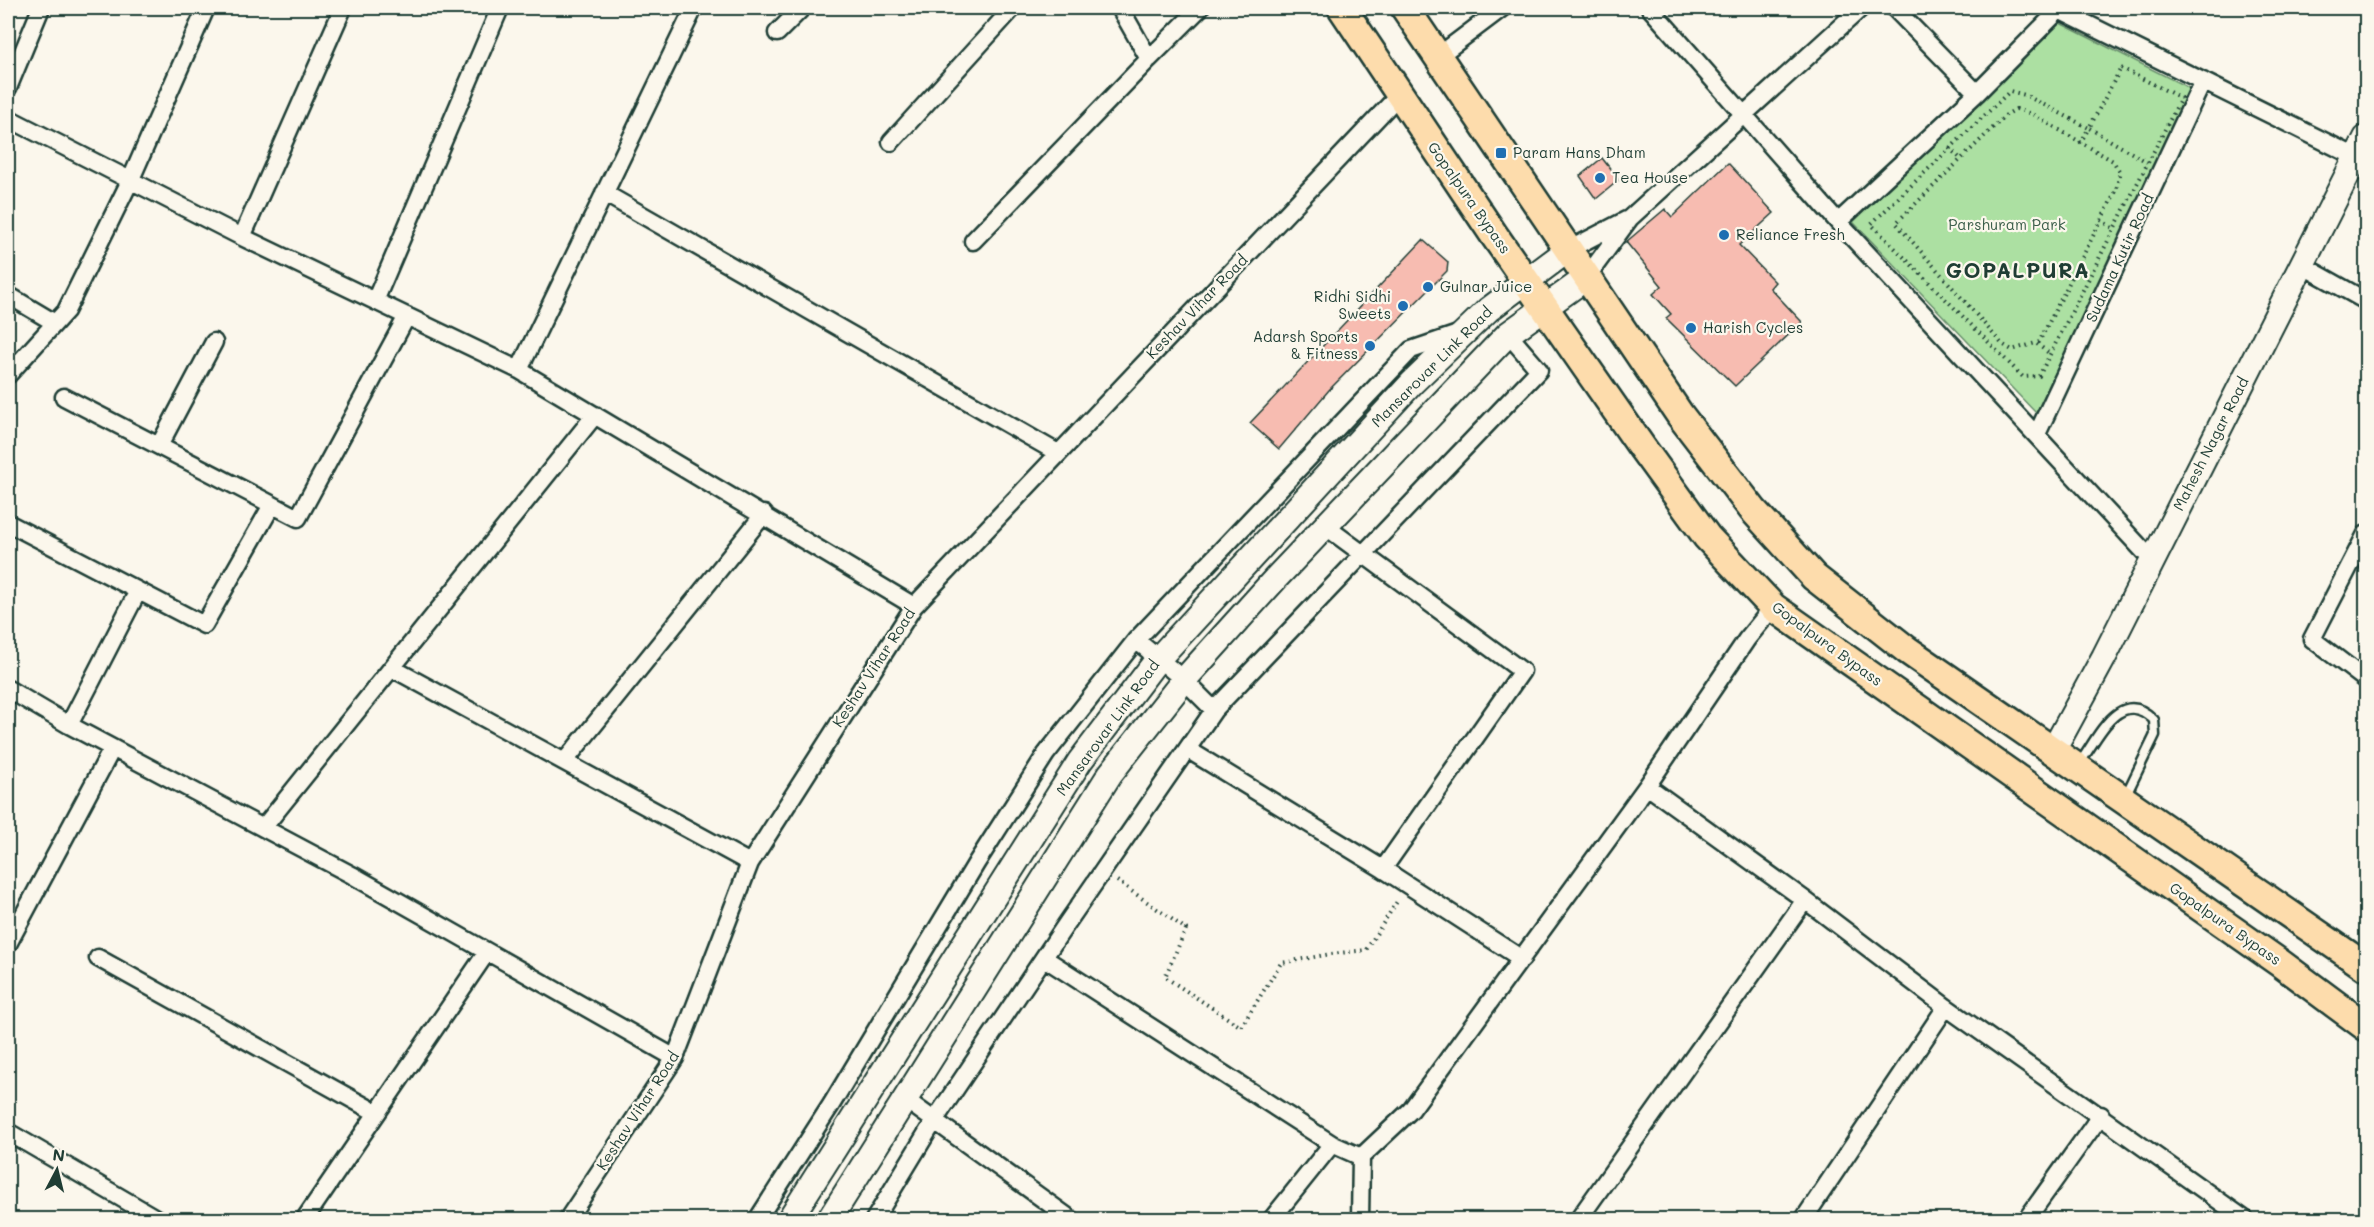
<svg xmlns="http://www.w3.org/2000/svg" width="2374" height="1227" viewBox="0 0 2374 1227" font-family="Mali,sans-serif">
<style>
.green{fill:#ace0a2;stroke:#668e6b;stroke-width:1.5}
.building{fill:#f7bcb1;stroke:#1f3d34;stroke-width:1.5}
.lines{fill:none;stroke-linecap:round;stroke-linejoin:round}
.lane-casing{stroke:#1f3d34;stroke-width:13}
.street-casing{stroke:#1f3d34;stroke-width:21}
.secondary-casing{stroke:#1f3d34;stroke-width:28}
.primary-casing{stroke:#1f3d34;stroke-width:32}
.path{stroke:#1f3d34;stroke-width:4;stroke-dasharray:1.5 4.5;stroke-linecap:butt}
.lane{stroke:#fbf7ec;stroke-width:8}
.street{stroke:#fbf7ec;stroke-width:16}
.secondary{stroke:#fbf7ec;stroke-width:24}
.primary{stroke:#fddcac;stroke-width:27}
.poi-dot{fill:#1f6fb2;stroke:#fbf7ec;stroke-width:2}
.labels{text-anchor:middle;stroke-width:4.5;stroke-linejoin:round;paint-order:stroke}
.poi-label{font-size:15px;fill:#1f3d34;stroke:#fbf7ec;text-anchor:start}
.street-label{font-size:15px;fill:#1f3d34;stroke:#fbf7ec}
.park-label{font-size:15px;fill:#3b5e4a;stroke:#fbf7ec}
.district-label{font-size:21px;font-weight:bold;letter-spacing:1.5px;fill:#1f3d34;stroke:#fbf7ec}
</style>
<rect width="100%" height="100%" fill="#fbf7ec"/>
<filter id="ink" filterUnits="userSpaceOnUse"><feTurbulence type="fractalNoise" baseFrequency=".0167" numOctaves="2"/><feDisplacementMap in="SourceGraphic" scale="12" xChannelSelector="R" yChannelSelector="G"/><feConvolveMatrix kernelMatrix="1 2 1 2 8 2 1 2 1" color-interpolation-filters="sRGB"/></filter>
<g filter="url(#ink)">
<!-- green -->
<path class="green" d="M2060,23L2193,90L2036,413L1853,222Z"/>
<!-- building -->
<path class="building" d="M1602,158L1619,180L1596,199L1580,176Z
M1728,163L1774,213L1739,245L1775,282L1770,288L1802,322L1735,386L1666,318L1671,314L1653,294L1662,286L1626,242L1665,209L1672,217Z
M1423,240L1448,262L1447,271L1329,390L1279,449L1250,423Z"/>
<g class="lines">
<defs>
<path id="lane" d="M2079,764C2098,738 2120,685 2154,720L2155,735L2125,797"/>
<path id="street" d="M1650,8L1838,222L2152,560
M1894,8L1977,93
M2055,8L2356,157
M777,33L802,8
M1437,57L1502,8
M1149,59L1200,8
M8,88L41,8
M8,118L242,237L519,370L694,8
M891,142L1013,8
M604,193L1058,453
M1838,222L1977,93L2059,10
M242,237L343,8
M973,241L1149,59L1120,8
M1568,250L1626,220
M2300,264L2366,301
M1586,278L1630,218L1861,8
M8,295L55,323
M375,301L500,8
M519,370L914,606
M8,375L66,311L131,179L206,8
M64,397L298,518L407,316
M2037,434L2203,81
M159,446L214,342
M8,523L204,625L272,505
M1325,526L1522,671L1383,869
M2366,534L2312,639L2366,680
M1136,640L1184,680L1214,710
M392,668L750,863
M8,689L69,725L352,875L675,1058
M69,725L138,591
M1187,749L1383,869L1522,959
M565,761L764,514
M1647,786L1805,900L1946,1007L2246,1220
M263,828L595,415
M8,944L112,749
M98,958L377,1113
M1044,958L1332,1144L1361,1157
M906,1100L1072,1220
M8,1132L159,1220
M304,1220L487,952
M567,1220L675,1058L750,863L914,606L1399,95
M757,1220L831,1105L977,862L1046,754L1136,640L1411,350L1458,334
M874,1220L934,1121L1067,923L1214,710L1539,370L1508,334
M1271,1220L1332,1144
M1360,1220L1361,1157L1411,1110L1647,786L1747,639L1773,607
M1578,1220L1805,900
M1803,1220L1946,1007
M2026,1220L2101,1115"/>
<path id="secondary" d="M2054,749L2104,657L2366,138
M789,1220L1080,761L1157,660L1412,383L1488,310L1568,250
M829,1220L1110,774L1184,680L1276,578L1508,334L1586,278"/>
<path id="primary" d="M1342,8L1494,235L1643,449L1707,537L1773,607L2280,963L2366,1027
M1405,8L1680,415L1753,510L1814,577L1907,650L2366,967"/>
</defs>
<!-- lane casing -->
<use href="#lane" class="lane-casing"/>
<!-- street casing -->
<use href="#street" class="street-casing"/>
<!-- secondary casing -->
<use href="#secondary" class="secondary-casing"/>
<!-- primary casing -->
<use href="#primary" class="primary-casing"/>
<!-- path -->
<path class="path" d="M2121,68L2181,98L2039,376L2023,377L1871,224L2010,91L2025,95L2089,128Z
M2016,109L2032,114L2113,161L2120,172L2116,191L2039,342L2012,350L2002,344L1896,223L2006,115Z
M2080,143L2089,128L2147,162
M1949,148L1961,159
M2101,220L2114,229
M2037,344L2050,354
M1117,881L1186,929L1165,977L1241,1027L1281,963L1331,954L1366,950L1398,900"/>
<!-- lane -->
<use href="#lane" class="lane"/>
<!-- street -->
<use href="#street" class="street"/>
<!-- secondary -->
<use href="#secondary" class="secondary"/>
<!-- primary -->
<use href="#primary" class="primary"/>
</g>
</g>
<!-- markers -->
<g class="poi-dot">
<rect x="1495" y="147" width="12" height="12" rx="3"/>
<circle cx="1600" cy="178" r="6"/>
<circle cx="1724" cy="235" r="6"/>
<circle cx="1428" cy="287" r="6"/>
<circle cx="1403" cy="306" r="6"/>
<circle cx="1691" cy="328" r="6"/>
<circle cx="1370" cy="346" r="6"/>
</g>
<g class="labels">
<!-- poi labels -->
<g class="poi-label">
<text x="1513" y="158">Param Hans Dham</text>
<text x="1612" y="183">Tea House</text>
<text x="1736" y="240">Reliance Fresh</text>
<text x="1440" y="292">Gulnar Juice</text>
<text x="1391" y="302" text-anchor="end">Ridhi Sidhi<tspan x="1391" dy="17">Sweets</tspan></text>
<text x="1703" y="333">Harish Cycles</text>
<text x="1358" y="342" text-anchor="end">Adarsh Sports<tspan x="1358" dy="17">&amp; Fitness</tspan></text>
</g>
<!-- street labels -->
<g class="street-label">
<text transform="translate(1469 198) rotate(55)" y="5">Gopalpura Bypass</text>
<text transform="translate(2120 258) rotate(-65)" y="5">Sudama Kutir Road</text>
<text transform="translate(1197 307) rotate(-46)" y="5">Keshav Vihar Road</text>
<text transform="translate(1432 367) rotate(-45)" y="5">Mansarovar Link Road</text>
<text transform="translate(2211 444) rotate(-63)" y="5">Mahesh Nagar Road</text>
<text transform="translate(1827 644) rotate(36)" y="5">Gopalpura Bypass</text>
<text transform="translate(874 668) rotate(-57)" y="5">Keshav Vihar Road</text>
<text transform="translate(1108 728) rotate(-54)" y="5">Mansarovar Link Road</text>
<text transform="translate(2225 924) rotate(35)" y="5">Gopalpura Bypass</text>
<text transform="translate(638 1111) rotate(-57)" y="5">Keshav Vihar Road</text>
</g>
<!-- park labels -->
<g class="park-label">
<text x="2007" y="230">Parshuram Park</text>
</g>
<!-- district labels -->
<g class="district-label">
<text x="2018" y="278">GOPALPURA</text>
</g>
</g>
<!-- margin -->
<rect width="2374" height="1227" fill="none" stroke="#fbf7ec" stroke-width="30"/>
<rect x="15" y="15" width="2344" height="1197" fill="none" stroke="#1f3d34" stroke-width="2" filter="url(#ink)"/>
<!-- north arrow -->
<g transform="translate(57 1170) rotate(7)" stroke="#fbf7ec" stroke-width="4.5" paint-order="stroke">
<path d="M0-4.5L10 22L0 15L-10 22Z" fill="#1f3d34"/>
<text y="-9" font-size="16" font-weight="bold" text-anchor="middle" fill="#1f3d34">N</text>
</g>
</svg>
